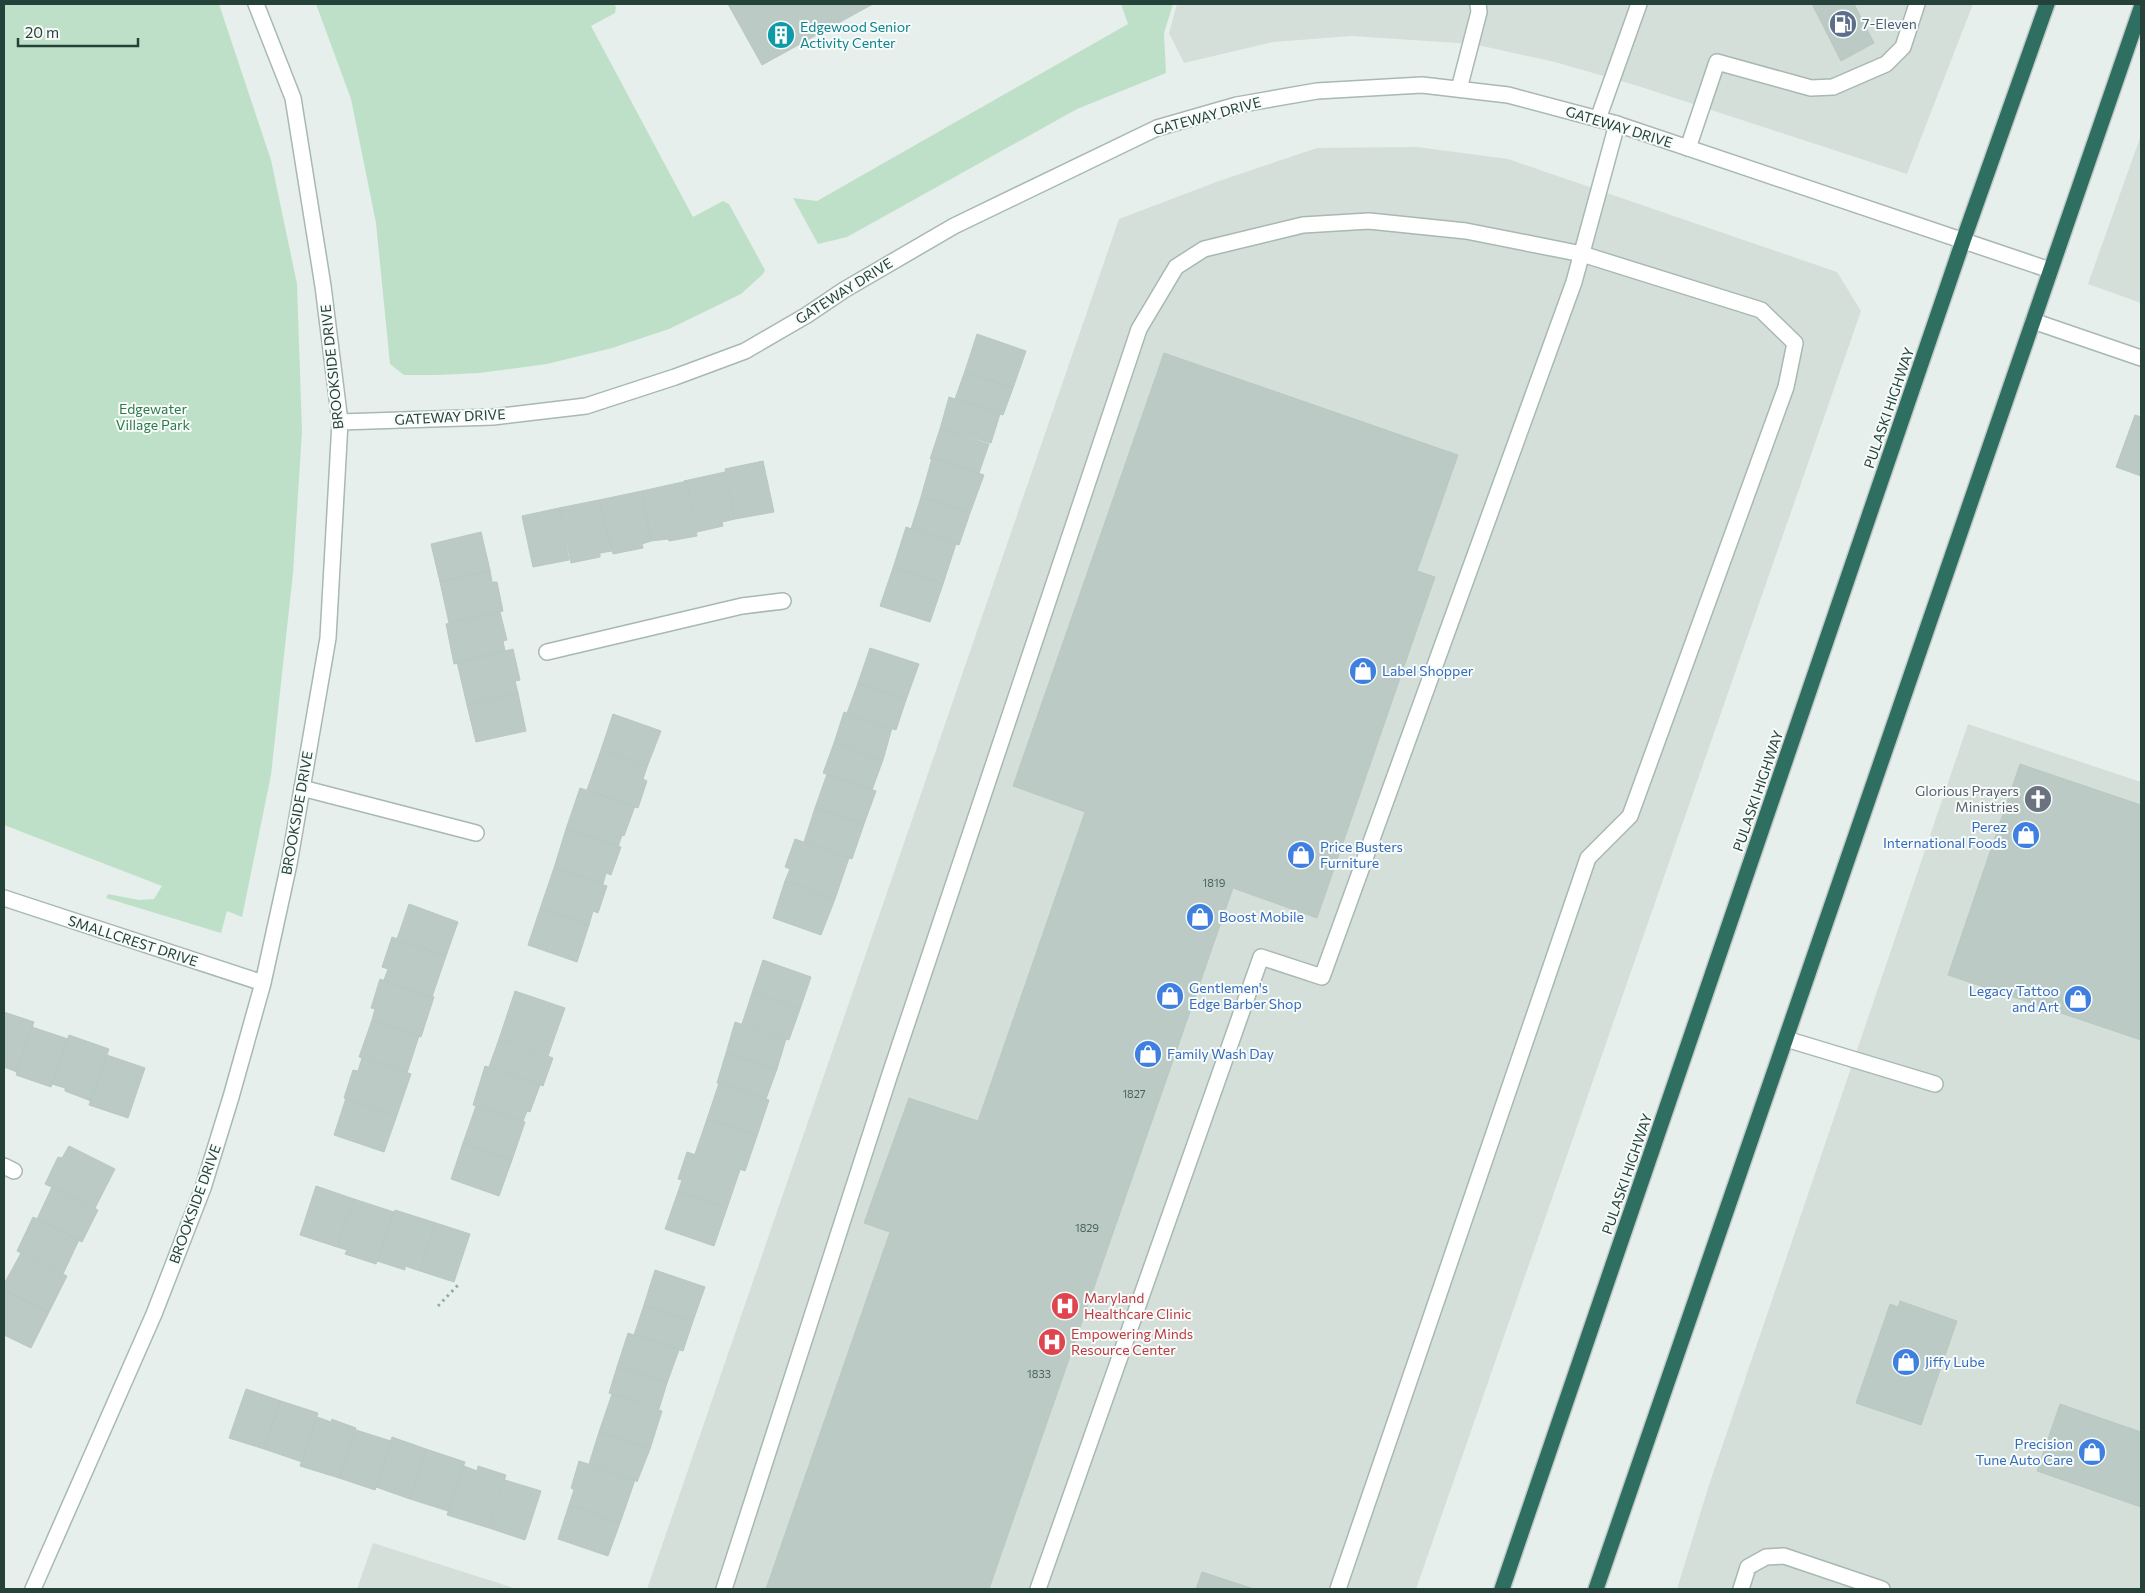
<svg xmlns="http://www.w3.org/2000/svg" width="2145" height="1593" viewBox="0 0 2145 1593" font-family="Commissioner,sans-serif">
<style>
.built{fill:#d4dfda}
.green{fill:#bfe0c8}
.building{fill:#bbcac4;stroke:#b8c9c2}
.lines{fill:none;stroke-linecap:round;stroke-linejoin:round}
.lane-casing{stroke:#a8b8b2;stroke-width:18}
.street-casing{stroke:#a8b8b2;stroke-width:18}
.highway-casing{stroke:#c2cac8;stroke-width:18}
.path{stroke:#86b3a5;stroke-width:3;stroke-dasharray:2.5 4;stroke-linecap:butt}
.lane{stroke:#fff;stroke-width:15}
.street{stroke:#fff;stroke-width:15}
.highway{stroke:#2f6f62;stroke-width:15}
.labels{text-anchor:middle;stroke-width:4;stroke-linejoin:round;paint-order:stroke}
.number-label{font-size:11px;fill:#4a645c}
.service-label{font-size:14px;fill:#4e5e75;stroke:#f7fbf9;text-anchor:start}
.culture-label{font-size:14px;fill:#0d838f;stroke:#f7fbf9;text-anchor:start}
.street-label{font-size:14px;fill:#24423a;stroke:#f7fbf9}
.park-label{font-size:14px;fill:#2d7a4b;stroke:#f7fbf9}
.shop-label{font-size:14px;fill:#366cbe;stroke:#f7fbf9;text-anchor:start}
.worship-label{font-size:14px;fill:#5b616d;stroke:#f7fbf9;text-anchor:end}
.health-label{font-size:14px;fill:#be3a42;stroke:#f7fbf9;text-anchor:start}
</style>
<rect width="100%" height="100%" fill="#e6efeb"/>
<!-- built -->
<path class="built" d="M1177,4H1973L1907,174L1635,85L1555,62L1473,44L1351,36L1273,42L1184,63L1169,33Z
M2141,135V303L2088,284Z
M1417,147L1508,159L1837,272L1861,311L1416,1589H647L1119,219L1219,181L1317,148Z
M1968,724L2141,782V1589H1677L1709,1485Z
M373,1543L517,1589H357Z"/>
<!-- green -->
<path class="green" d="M4,4H219L271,160L297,284L302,432L293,573L271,775L242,917L227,911L221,933L106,898L108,894L139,900L154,899L162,886L4,825Z
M316,4H614L616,7L615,13L591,26L693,217L723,201L729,204L765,270L763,274L741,294L669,329L612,348L547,364L479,373L437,375H404L390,364L376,223L351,99Z
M1121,4H1173L1164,33L1166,73L1077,109L847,237L818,244L793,198L817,201L1128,24Z"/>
<!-- building -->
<path class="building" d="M728,4H873L762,65Z
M1812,4H1854L1874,43L1841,61Z
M977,334L1026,351L1013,388L965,371Z
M1164,353L1458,455L1417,571L1435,577L1317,918L1233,888L989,1589H766L890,1232L864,1223L909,1098L978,1121L1085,812L1013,786Z
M965,371L1013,388L1003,415L955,399Z
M949,397L1000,414L991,443L940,429Z
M2135,415L2141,417V476L2116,467Z
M940,429L989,444L979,473L932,458L930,459Z
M932,458L984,475L970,513L921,497Z
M763,461L774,512L735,519L725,469Z
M725,472L735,519L722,522L723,526L697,532L687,481H684Z
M687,481L697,536L669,541L668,539L651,541L642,491Z
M642,491L651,541L642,544L643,548L613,554L599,500Z
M921,497L970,513L959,545L911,529Z
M599,500L612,551L600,553V557L571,563L559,508Z
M559,508L569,560L533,567L522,516Z
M906,527L956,544L943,584L893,568Z
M481,532L490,570L440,582L431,544Z
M893,568L943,584L930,622L880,606Z
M490,570L492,582H497L503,611L449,623L440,582Z
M500,612L507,640L503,641L505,651L454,664L446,624Z
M870,648L919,664L906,700L858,683Z
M513,649L520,680L515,681L518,693L467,705L457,662Z
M858,683L906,700L896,730L847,713Z
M518,693L526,731L476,742L467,705Z
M844,712L892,728L883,760L834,743Z
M613,714L661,731L647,767L601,750Z
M834,743L883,760L872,790L823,773Z
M601,750L647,767L643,779L647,781L638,808L587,790Z
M2020,764L2141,805V1040L1948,975Z
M827,774L876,791L864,824L815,808Z
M580,788L635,806L624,836L622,835L618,847L566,829Z
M815,808L864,824L852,859L804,842Z
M566,829L621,847L611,875L606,873L603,884L554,868Z
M795,839L849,858L835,899L785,881L790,869L785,867Z
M554,868L607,886L598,913L593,911L589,925L540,909Z
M785,881L835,899L821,935L773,918Z
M409,904L458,922L446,956L397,939Z
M540,909L589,925L577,962L528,945Z
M392,937L446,956L432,997L384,980L388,969L382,967Z
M763,960L811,977L800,1009L752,993Z
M380,979L434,997L421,1037L372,1020L375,1009L371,1008Z
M515,991L565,1008L548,1056L499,1039Z
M752,993L800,1009L789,1040L742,1024Z
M4,1012L34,1022L17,1072L4,1067Z
M372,1020L419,1036L407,1073L359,1057Z
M735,1022L786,1039L777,1069L726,1053Z
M32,1027L68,1039L51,1087L16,1075Z
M69,1035L109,1049L91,1101L65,1091V1088L52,1084Z
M499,1039L553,1058L543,1086L489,1067Z
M726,1053L777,1069L766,1099L717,1083Z
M107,1055L145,1068L128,1118L89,1105Z
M362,1058L411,1074L397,1115L344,1098L353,1070L358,1071Z
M485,1066L540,1085L530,1112L527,1111L523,1121L473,1105Z
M719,1083L769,1100L757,1136L707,1119Z
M346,1098L397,1115L384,1152L334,1135Z
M476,1106L525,1122L512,1160L463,1143Z
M707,1119L757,1136L745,1171L695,1154Z
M463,1143L512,1160L499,1196L451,1179Z
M69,1146L115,1169L95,1208L45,1184L58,1157L62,1158Z
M687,1152L740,1170L727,1208L678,1192L682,1180L678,1179Z
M316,1186L354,1199L337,1247L300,1235Z
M52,1187L98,1210L82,1242L37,1219Z
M678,1192L727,1208L714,1246L665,1229Z
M354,1199L394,1212L376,1264L345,1254L347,1250L337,1247Z
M395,1210L436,1223L420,1271L405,1266V1270L377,1261Z
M33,1217L79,1240L63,1274L17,1251Z
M436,1223L470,1234L454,1282L420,1271Z
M21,1253L67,1276L49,1312L4,1290V1284Z
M655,1270L705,1287L693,1321L644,1305Z
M4,1290L49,1312L31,1348L4,1335Z
M1900,1301L1957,1321L1921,1425L1856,1403L1890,1304L1898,1307Z
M644,1305L693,1321L683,1351L634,1335Z
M628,1333L679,1350L667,1383L617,1367Z
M617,1367L667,1383L659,1409L609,1393Z
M246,1389L281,1401L264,1449L229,1438Z
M612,1394L662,1411L650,1449L599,1432Z
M281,1401L318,1413L302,1462L264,1449Z
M2060,1404L2141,1432V1507L2037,1471Z
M317,1417L331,1422L332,1419L334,1420L356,1428L339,1478L300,1466Z
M356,1430L391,1441L375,1490L339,1478Z
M599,1432L650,1449L637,1482L635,1480L589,1464Z
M392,1437L426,1449L410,1499L376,1487Z
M426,1449L465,1462L448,1511L410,1499Z
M579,1461L635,1480L620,1523L569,1505L574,1490L571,1488Z
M464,1466L477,1471L478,1466L506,1475L489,1528L447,1515Z
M505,1480L541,1491L525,1540L489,1528Z
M569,1505L620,1523L608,1556L558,1539Z
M1202,1572L1254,1589H1196Z"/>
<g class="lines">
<defs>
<path id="lane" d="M1459,89L1479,12L1478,4
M1598,119L1639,4
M1688,148L1717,62L1811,88L1833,87L1886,64L1903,47L1917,4
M2033,321L2141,358
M547,652L742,606L783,601
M302,788L476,833
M1786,1039L1935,1084
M4,1166L14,1171
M724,1589L889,1077L1139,329L1176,267L1204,249L1303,225L1369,221L1466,231L1582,254L1761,310L1795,343L1786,387L1630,816L1588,858L1338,1589
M1038,1589L1261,957L1322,977L1574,282L1617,124
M1741,1589L1748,1567L1766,1557L1784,1556L1882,1589"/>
<path id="street" d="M340,422L493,417L586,406L675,377L745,351L807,315L844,290L954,226L1157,128L1237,105L1317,91L1422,85L1508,95L1617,124L2050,270
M4,898L263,983
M33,1589L154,1314L203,1188L231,1097L263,983L289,864L328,638L340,422L323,286L293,98L256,4"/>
<path id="highway" d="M1502,1589L1963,241L2047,4
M1596,1589L2141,8"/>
</defs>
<!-- lane casing -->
<use href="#lane" class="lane-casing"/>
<!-- street casing -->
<use href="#street" class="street-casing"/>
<!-- highway casing -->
<use href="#highway" class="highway-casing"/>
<!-- path -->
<path class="path" d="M438,1306L459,1284"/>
<!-- lane -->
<use href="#lane" class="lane"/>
<!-- street -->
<use href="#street" class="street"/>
<!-- highway -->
<use href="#highway" class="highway"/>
</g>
<!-- icons -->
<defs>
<symbol id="fuel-disc" viewBox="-11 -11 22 22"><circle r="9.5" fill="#5c6f8a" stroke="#f7fbf9"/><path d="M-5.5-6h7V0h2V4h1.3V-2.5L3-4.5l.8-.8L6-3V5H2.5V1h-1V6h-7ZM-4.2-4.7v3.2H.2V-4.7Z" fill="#fff"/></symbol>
<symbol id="building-disc" viewBox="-11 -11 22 22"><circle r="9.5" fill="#0f9aa8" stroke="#f7fbf9"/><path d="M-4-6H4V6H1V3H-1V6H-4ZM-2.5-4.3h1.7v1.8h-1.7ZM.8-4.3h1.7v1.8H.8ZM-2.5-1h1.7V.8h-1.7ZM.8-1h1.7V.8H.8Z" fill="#fff"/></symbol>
<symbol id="shop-disc" viewBox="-11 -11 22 22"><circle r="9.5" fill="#3f7fe0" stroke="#f7fbf9"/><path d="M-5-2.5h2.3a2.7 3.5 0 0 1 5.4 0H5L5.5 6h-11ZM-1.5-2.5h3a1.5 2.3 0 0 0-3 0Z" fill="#fff"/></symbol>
<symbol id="church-disc" viewBox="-11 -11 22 22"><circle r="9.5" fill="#6b7280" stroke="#f7fbf9"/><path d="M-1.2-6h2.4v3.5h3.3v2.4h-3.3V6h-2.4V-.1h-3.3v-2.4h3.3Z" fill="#fff"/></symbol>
<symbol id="hospital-disc" viewBox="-11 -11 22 22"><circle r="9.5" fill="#e0444e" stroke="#f7fbf9"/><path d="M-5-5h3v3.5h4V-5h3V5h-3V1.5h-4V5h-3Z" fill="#fff"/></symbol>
</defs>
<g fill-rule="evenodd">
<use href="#fuel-disc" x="1827" y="8" width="32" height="32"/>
<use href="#building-disc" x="765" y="19" width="32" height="32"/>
<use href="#shop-disc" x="1347" y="655" width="32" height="32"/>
<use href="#church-disc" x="2022" y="783" width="32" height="32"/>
<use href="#shop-disc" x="2010" y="819" width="32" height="32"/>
<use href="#shop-disc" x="1285" y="839" width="32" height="32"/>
<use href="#shop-disc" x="1184" y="901" width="32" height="32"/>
<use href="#shop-disc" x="1154" y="980" width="32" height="32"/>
<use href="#shop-disc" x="2062" y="983" width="32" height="32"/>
<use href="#shop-disc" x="1132" y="1038" width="32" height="32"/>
<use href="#hospital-disc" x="1049" y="1290" width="32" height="32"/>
<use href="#hospital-disc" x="1036" y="1326" width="32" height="32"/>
<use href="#shop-disc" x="1890" y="1346" width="32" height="32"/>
<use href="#shop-disc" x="2076" y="1436" width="32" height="32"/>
</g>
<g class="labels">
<!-- number labels -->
<g class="number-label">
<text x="1214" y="887">1819</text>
<text x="1134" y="1098">1827</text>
<text x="1087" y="1232">1829</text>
<text x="1039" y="1378">1833</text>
</g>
<!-- service labels -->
<g class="service-label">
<text x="1862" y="29">7-Eleven</text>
</g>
<!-- culture labels -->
<g class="culture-label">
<text x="800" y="32">Edgewood Senior<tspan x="800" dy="16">Activity Center</tspan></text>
</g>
<!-- street labels -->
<g class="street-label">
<text transform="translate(1207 116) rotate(-15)" y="5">GATEWAY DRIVE</text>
<text transform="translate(1619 127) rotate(17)" y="5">GATEWAY DRIVE</text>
<text transform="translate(844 291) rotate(-32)" y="5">GATEWAY DRIVE</text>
<text transform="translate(332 367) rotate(-96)" y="5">BROOKSIDE DRIVE</text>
<text transform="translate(1889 408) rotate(-71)" y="5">PULASKI HIGHWAY</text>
<text transform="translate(450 417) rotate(-3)" y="5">GATEWAY DRIVE</text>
<text transform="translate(1758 791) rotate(-71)" y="5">PULASKI HIGHWAY</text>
<text transform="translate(297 813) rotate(-80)" y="5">BROOKSIDE DRIVE</text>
<text transform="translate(133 941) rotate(18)" y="5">SMALLCREST DRIVE</text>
<text transform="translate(1627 1174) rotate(-71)" y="5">PULASKI HIGHWAY</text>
<text transform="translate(195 1204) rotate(-70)" y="5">BROOKSIDE DRIVE</text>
</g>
<!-- park labels -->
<g class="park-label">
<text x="153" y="414">Edgewater<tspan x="153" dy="16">Village Park</tspan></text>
</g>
<!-- shop labels -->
<g class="shop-label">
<text x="1382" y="676">Label Shopper</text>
<text x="2007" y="832" text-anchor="end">Perez<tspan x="2007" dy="16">International Foods</tspan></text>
<text x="1320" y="852">Price Busters<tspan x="1320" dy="16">Furniture</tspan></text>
<text x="1219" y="922">Boost Mobile</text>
<text x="1189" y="993">Gentlemen's<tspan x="1189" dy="16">Edge Barber Shop</tspan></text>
<text x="2059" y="996" text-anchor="end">Legacy Tattoo<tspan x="2059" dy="16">and Art</tspan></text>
<text x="1167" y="1059">Family Wash Day</text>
<text x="1925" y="1367">Jiffy Lube</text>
<text x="2073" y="1449" text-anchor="end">Precision<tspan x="2073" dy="16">Tune Auto Care</tspan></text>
</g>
<!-- worship labels -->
<g class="worship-label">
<text x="2019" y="796">Glorious Prayers<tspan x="2019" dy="16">Ministries</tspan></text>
</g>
<!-- health labels -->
<g class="health-label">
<text x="1084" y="1303">Maryland<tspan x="1084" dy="16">Healthcare Clinic</tspan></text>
<text x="1071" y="1339">Empowering Minds<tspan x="1071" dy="16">Resource Center</tspan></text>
</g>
</g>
<!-- border -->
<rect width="2145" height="1593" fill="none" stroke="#24423a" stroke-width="10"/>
<!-- scale -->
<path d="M18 38v8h120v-8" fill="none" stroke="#24423a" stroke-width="2.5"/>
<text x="25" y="38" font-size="15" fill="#24423a" stroke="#f7fbf9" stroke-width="4" paint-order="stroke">20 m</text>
</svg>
